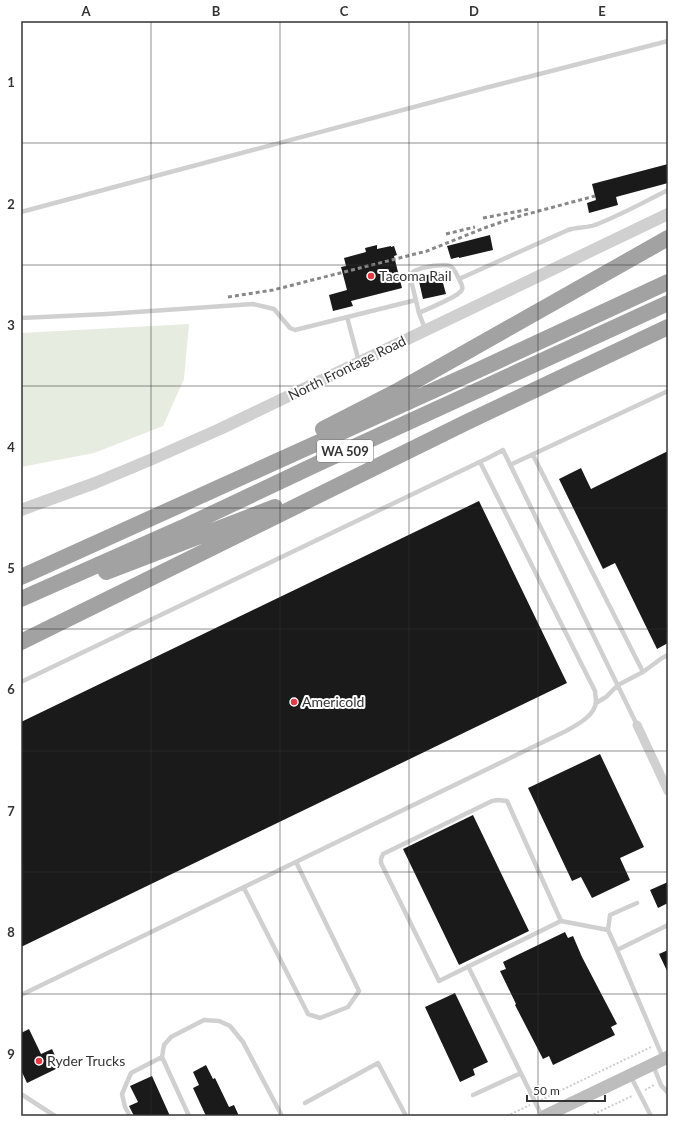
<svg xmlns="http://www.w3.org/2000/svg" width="689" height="1137" viewBox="0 0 689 1137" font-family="Lato,sans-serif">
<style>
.green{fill:#e6ecdf}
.building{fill:#1a1a1a}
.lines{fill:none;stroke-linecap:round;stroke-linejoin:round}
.path{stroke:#cdcdcd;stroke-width:2;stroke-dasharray:2 2;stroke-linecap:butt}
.service{stroke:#d0d0d0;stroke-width:4.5}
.minor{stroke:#d0d0d0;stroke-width:9}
.tertiary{stroke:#d0d0d0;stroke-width:12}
.secondary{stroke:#bdbdbd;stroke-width:13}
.trunk{stroke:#a2a2a2;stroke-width:16}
.rail{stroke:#888;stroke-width:3;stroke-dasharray:4 3;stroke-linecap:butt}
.grid{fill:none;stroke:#333;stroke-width:1;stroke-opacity:0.55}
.poi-dot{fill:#e63946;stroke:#fff;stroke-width:1.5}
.labels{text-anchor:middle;stroke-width:4;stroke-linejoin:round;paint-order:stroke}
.shield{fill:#fff;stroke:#707070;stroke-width:1}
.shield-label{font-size:13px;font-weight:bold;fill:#333}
.poi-label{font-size:14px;fill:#333;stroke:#fff;text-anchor:start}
.street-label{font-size:14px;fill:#333;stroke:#fff}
.neatline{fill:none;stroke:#333;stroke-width:1.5}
.grid-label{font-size:13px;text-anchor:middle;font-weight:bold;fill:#333}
</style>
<rect width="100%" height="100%" fill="#fff"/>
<!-- green -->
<path class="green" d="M189,324L184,379L163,426L94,453L21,467V333Z"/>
<!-- building -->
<path class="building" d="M668,164V183L616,197L618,205L589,213L587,203L596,200L592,184Z
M490,235L493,250L459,258V257L451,259L447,246Z
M377,245V249L391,246V247L394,246L397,255L394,256L402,288L351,301L353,306L333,311L329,295L347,290L341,267L346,266L344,258L366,252L365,248Z
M440,272L446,294L423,299L418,277Z
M668,451V643L657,649L615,563L603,569L559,479L581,468L591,489Z
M479,501L567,683L21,947V722Z
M600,754L644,847L620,858L630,880L592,898L581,877L572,881L528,788Z
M473,815L529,931L459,965L403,849Z
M668,882V903L658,908L650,890Z
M565,932L568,938L573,936L582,957L617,1024L611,1027L615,1035L553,1065L549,1056L543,1059L515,1005L516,1004L500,971L506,969L503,962Z
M668,950V973L659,954Z
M455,993L488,1062L473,1069L475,1075L460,1082L425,1007Z
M29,1029L41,1054L52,1049L60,1067L27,1083L21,1070V1033Z
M206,1065L213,1079L215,1078L229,1107L234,1105L239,1116H206L193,1088L199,1085L193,1072Z
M152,1076L170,1116H134L129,1106L138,1102L130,1086Z"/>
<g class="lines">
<!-- path -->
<path class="path" d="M645,1090L654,1085
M541,1100L651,1047
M507,1116L530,1105
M590,1116L632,1096"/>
<!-- service -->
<path class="service" d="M21,212L485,88L668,41
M459,279L568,230C577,227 587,228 595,225C621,215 644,202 668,190
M419,313C427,309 455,298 460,292C464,289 462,285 460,281C457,276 455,268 450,266C444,263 415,268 412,273C410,275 411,277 411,280L419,313L425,329
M347,317L359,362
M21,318L107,314L253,304L274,309L290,328L295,330L416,300
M533,455L643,672
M510,465L668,391
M21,682L490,457L503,450L637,725
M596,703L606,697L618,685L643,672L662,658L668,655
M498,800L507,801L561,921L439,981L381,863V859L383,854L492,801Z
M244,888L308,1014L320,1018L348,1007L359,991L296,862
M561,921L608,930L617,950
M608,930L610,915L637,903
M468,966L542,1116
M21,995L566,731C577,725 596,715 596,701C596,698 595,694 595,691L480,462
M663,1058L617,950L668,925
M653,1065L661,1085L668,1093
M631,1077L651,1116
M21,1094L55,1116
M473,1095L521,1073
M305,1103L378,1063L406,1116
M130,1116L125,1107L122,1094L131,1073L162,1057
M189,1116L162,1057L164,1045L171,1037L204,1020L219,1021L230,1026L243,1042L282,1116"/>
<!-- minor -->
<path class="minor" d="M637,725L668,791"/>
<!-- tertiary -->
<path class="tertiary" d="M21,510L95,483L150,460L220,429L668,214"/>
<!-- secondary -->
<path class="secondary" d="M545,1116L668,1057"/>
<!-- trunk -->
<path class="trunk" d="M323,429L399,390L668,238
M106,572L275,507
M21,577L472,373L668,282
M21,599L188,525L319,463L668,303
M21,642L465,423L668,327"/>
<!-- rail -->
<path class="rail" d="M483,218L530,209
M446,234L475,227
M228,297L273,290L427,251L487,227L520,216L595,196"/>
</g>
<!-- grid -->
<path class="grid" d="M151,21V1116M280,21V1116M409,21V1116M538,21V1116M21,143H668M21,265H668M21,386H668M21,508H668M21,629H668M21,751H668M21,872H668M21,994H668"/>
<!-- markers -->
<g class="poi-dot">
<circle cx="371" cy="276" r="4"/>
<circle cx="294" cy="702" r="4"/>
<circle cx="39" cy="1061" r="4"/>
</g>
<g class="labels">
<!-- shield labels -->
<rect class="shield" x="317" y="440" width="56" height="22" rx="3"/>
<g class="shield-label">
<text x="345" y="456">WA 509</text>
</g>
<!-- poi labels -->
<g class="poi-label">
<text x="379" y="281">Tacoma Rail</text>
<text x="302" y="707">Americold</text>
<text x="47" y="1066">Ryder Trucks</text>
</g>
<!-- street labels -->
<g class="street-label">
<text transform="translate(347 368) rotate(-26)" y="5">North Frontage Road</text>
</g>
</g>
<!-- border -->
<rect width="689" height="1137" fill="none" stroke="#ffffff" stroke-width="44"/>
<!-- scale -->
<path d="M527 1095v6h78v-6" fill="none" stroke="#333333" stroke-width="2"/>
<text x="533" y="1095" font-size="12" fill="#333333" stroke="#ffffff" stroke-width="3" paint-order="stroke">50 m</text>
<rect x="22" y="22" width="645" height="1093" class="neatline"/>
<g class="grid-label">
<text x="86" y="16">A</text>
<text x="216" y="16">B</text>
<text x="344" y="16">C</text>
<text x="474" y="16">D</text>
<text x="602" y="16">E</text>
<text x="11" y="87">1</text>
<text x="11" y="209">2</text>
<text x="11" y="330">3</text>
<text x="11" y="452">4</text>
<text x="11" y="573">5</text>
<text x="11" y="694">6</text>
<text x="11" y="816">7</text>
<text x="11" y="937">8</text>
<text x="11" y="1059">9</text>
</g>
</svg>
